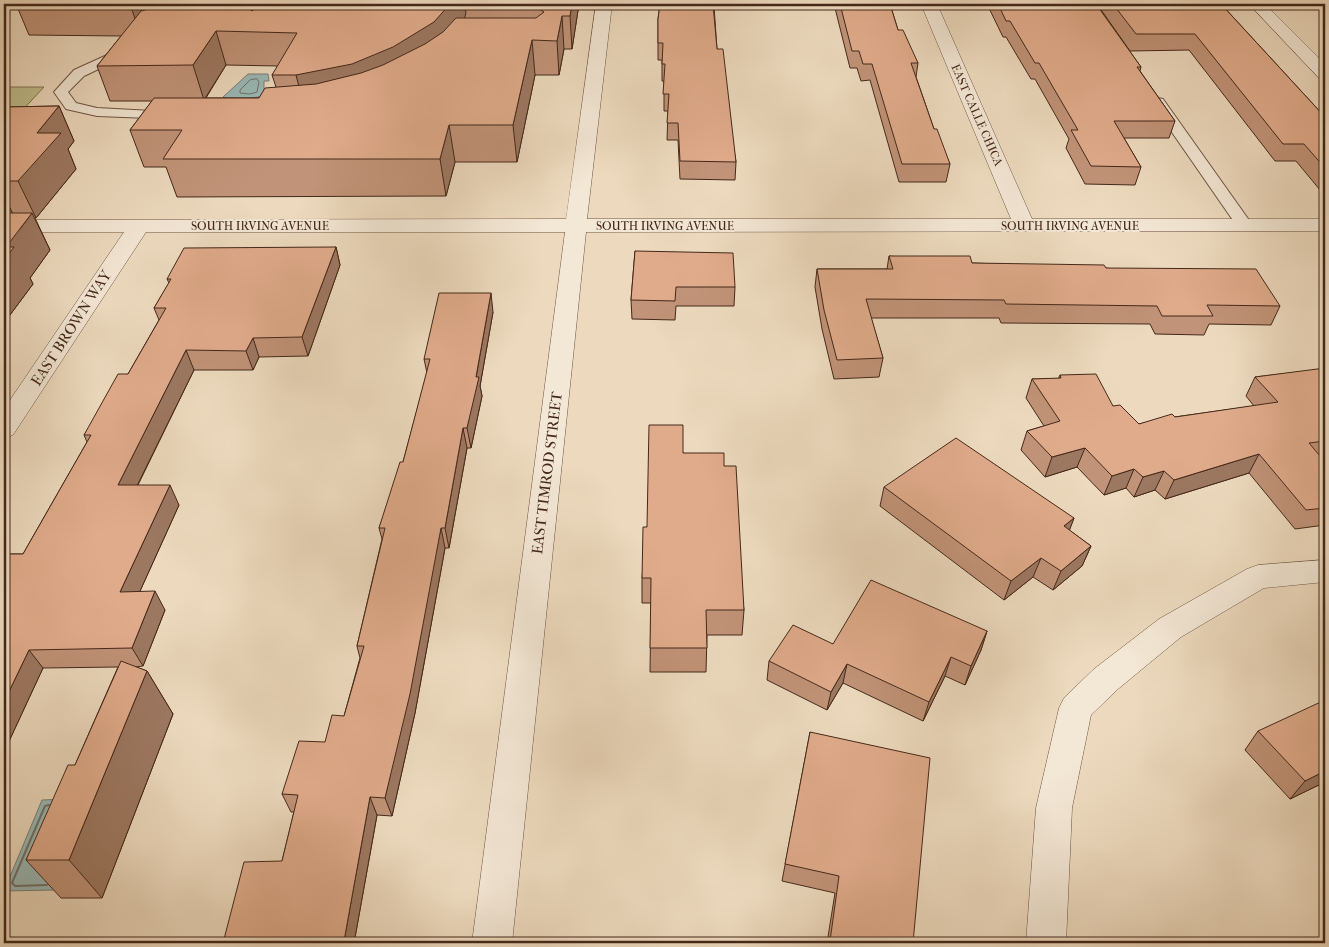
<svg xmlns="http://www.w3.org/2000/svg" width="1329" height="947" viewBox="0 0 1329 947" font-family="'IM FELL French Canon',serif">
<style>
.green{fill:#c0bd8c;stroke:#827253}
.water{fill:#9abab8;stroke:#788079}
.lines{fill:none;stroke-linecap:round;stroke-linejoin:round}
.shore-far1{stroke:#6f7169;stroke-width:1}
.shore{stroke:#6f7169;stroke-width:2}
.service-casing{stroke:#6e5443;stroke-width:2}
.minor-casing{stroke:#6e5443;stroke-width:1}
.service{fill:#f3e7d5;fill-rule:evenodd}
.minor{fill:#f3e7d5;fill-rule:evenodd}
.wall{fill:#c19378;stroke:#44281a;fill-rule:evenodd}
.shaded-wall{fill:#9d7861;stroke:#44281a}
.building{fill:#e0ab8b;stroke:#44281a}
.labels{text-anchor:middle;stroke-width:4;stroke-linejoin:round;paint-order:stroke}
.far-street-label{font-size:12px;fill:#44281a;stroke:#f3e7d5}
.street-label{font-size:15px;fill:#44281a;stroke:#f3e7d5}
</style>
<rect width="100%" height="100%" fill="#eddabe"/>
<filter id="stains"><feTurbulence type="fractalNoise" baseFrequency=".004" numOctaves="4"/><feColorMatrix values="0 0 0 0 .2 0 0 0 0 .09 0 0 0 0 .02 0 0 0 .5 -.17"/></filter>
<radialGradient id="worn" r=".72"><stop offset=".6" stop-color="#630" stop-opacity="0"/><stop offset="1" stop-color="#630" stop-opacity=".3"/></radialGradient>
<!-- green -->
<path class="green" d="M4,87H44L4,130Z"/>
<!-- water -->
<path class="water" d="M248,74H268L269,81H264V91L261,96C250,99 233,102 223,97Z
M91,798L55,890L4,891L42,800Z"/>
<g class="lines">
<!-- shore-far1 -->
<path class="shore-far1" d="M257,79L259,82L257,92L250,94L240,93V90L250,80Z"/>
<!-- shore -->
<path class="shore" d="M47,885L15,886L12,883L45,806L49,805"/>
<defs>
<path id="service" d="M127,46L132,47L133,50L132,53L84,76L68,92L76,103L97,108L171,112L176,113L178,116L176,119L97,116L66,109L54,92L74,70Z
M1158,98L1163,99L1251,223L1253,226L1251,229H1239L1151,102Z"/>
<path id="minor" d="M596,4H612L587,219H1011L921,4H937L1032,219H1325V231L586,232L512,943H472L565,232H146L13,435L4,438V409L124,232H4V220L566,219Z
M1249,4H1265L1325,64V79L1319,78Z
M1325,560V582L1264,588L1181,637L1118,689L1091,715L1072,808L1066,943H1026L1036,808L1059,708L1064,698L1094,669L1159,619L1247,569L1258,565Z"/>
</defs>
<!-- service casing -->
<use href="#service" class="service-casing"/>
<!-- minor casing -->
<use href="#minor" class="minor-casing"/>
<!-- service -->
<use href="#service" class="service"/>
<!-- minor -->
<use href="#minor" class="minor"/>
</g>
<!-- wall -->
<path class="wall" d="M16,4H579L572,49H564L559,75H535L517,162H455L446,196L177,197L166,167H144L130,130L152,101H110L97,66L121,36L29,35ZM226,65L278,66L272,75L276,87L259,98H206Z
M660,4H746L745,6H714L717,49L736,162L735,180L680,179L678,140H667L668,111H664V81H662V60H658V19Z
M834,4H890L898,30L918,63L916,77L934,129L950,164L946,182H899L870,80L861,81L857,68H850Z
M987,4H1096L1141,67L1140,71L1175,121L1169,138H1124L1141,167L1135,185L1085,184L1066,148L1069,139L1035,79H1031L1006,37H1003Z
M1097,4H1221L1325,117L1324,120L1325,121V196L1296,161H1275L1189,50L1130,51Z
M1318,4H1325V11Z
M59,106L74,141L68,149L76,169L36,218H35L50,250L30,278L33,284L4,323V107Z
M336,247L340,265L308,356L259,357L253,370H194L138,485L179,505L140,591L165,610L143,666L136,667L147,671L173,714L102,898H61L26,860L75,765L118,667L43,668L4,752V554H23L87,442L84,435L128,374L159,320L154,308L169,283L167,279Z
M635,251L735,287L734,306H676L675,320L632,319L631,300Z
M889,256L972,263L1106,268L1280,306L1271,325L1209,324L1204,335L1155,334L1150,324L1001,323L999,318H871L883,358L879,377L834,379L822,329L815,287L817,269H887Z
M493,312L480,386L482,396L471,448H467L449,548H445L415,713L392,816L377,815L354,943H223L282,861L294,812H291L282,794L325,742L344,716L360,658L357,646L382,539L379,528L403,462L427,373L424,359Z
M1325,369V459H1323L1325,462V525L1295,529L1249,473L1165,499L1155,490L1134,497L1126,488L1104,495L1077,467L1045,477L1021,450L1027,431L1044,426L1026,398L1032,379H1058L1060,375L1113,406L1139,424L1175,417L1254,406L1246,396L1255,377Z
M683,453L724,466L744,610L742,635H707L706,672H650L651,603H642V578L647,527Z
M884,487L1074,518L1069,530L1091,546L1082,566L1053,590L1033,577L1004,600L880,506Z
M987,631L981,650L965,685L945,676L923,721L843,683L827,710L767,680L769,661L833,644Z
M1258,731L1325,782L1290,799L1245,750Z
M810,732L913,943H827L835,893L782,881Z"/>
<!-- shaded-wall -->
<path class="shaded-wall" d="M130,4H248L141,36Z
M257,4H287L251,11Z
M450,4H469L465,7L466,13L462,27L305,110L296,75Z
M572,4H579L572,49L570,16Z
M562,16L564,49L559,75L557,41Z
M216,31L226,65L204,100L193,65Z
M532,40L535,75L517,162L513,125Z
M59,106L74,141L68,149L76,169L36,218L18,181L37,133Z
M449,125L455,162L446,196L440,159Z
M5,197L20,229L32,213L50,250L30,278L33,284L4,323V198Z
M336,247L340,265L308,356L302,337Z
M491,293L493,312L480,386L482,396L471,448L467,428Z
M253,338L259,357L253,370L246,351Z
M186,350L194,370L128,504L118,485Z
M463,428L467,448L449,548L445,528Z
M1085,448L1077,467L1045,477L1052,457Z
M1259,454L1249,473L1165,499L1174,480Z
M1134,469L1126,488L1104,495L1112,476Z
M1164,471L1155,490L1134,497L1143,477Z
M170,485L179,505L131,611L120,592Z
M1074,518L1067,537L1064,526Z
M441,528L445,548L415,713L392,816L385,798Z
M1091,546L1082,566L1053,590L1061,571Z
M1041,558L1033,577L1004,600L1011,581Z
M155,591L165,610L143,666L132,648Z
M987,631L981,650L965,685L971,666Z
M29,650L43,668L4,752V702Z
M951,657L945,676L923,721L929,702Z
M847,664L843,683L827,710L831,692Z
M147,671L173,714L102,898L69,860Z
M1325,771V782L1290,799L1305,781Z
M370,797L377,815L354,943H345L344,941Z"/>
<!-- building -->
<path class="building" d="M167,4H257L251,11L265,4H450L434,22L393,47L352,64L296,75H272L297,33L216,31L193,65L97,66L141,11Z
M468,4H572L570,16H562L557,41L532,40L513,125H449L440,159H163L182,130H130L154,98H259L265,88L316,84L361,73L383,65L425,44L443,32L456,18H536L544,12L536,7H465Z
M660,4H713L717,49H723L736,162L680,161L678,123H667L669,94H663L665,64H662L663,43H658V19Z
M840,4H890L898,30H903L918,63H911L934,129H937L950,164H902L872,64H863L859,51H852Z
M998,4H1096L1141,67H1137L1175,121H1114L1141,167L1091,166L1071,130H1078L1039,63H1035L1010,21H1006Z
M1113,4H1221L1325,117H1322L1325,121V168L1304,144H1283L1195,34H1136Z
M59,106L37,133H61L18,181H4V107Z
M4,213H32L6,247H14L4,260Z
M336,247L302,337L253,338L246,351L186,350L118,485H170L120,592L155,591L132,648L29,650L4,702V554H23L91,435H84L118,374H128L166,308H154L171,279H167L184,248Z
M635,251L733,253L735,287H676L675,301L631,300Z
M889,256H970L972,263L1104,265L1106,268L1256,269L1280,306L1207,305L1213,316H1162L1157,306L1006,304L1004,300L866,299L883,358L837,360L824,310L817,269H893Z
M439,293H491L476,377H479L467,428H463L445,528H441L410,694L385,798L370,797L344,941L223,943L244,862L282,861L298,795L282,794L299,741L325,742L332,715L344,716L364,646H357L385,528H379L400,462H403L430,359H424Z
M1325,368V441L1309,443L1325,462V508L1306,510L1259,454L1174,480L1164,471L1143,477L1134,469L1112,476L1085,448L1052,457L1027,431L1060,421L1032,379L1061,378L1060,375L1096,374L1113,406L1120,405L1139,424L1172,414L1175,417L1278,402L1255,377Z
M649,425H683V453H724V466H736L744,610H706L707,648H650L651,578H642L643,527H647Z
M956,438L1074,518L1064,526L1091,546L1061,571L1041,558L1011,581L884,487Z
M871,580L987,631L971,666L951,657L929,702L847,664L831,692L769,661L793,625L833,644Z
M121,661L147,671L69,860H26L68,765H75Z
M1325,700V771L1305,781L1258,731Z
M810,732L930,758L913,943H840L830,941L839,876L785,864Z"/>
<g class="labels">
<!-- far-street labels -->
<g class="far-street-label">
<text transform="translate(977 115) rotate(66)" y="4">EAST CALLE CHICA</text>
<text x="260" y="230">SOUTH IRVING AVENUE</text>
<text x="665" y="230">SOUTH IRVING AVENUE</text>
<text x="1070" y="230">SOUTH IRVING AVENUE</text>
</g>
<!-- street labels -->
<g class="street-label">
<text transform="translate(71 328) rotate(-57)" y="5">EAST BROWN WAY</text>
<text transform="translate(547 473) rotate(-83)" y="5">EAST TIMROD STREET</text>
</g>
</g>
<!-- margin -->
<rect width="1329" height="947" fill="none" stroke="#eddabe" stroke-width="20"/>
<rect x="5" y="5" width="1319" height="937" fill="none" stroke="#44281a" stroke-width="2.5"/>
<rect x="10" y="10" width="1309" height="927" fill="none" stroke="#44281a"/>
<rect width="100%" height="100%" filter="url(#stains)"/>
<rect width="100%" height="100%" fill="url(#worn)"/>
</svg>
